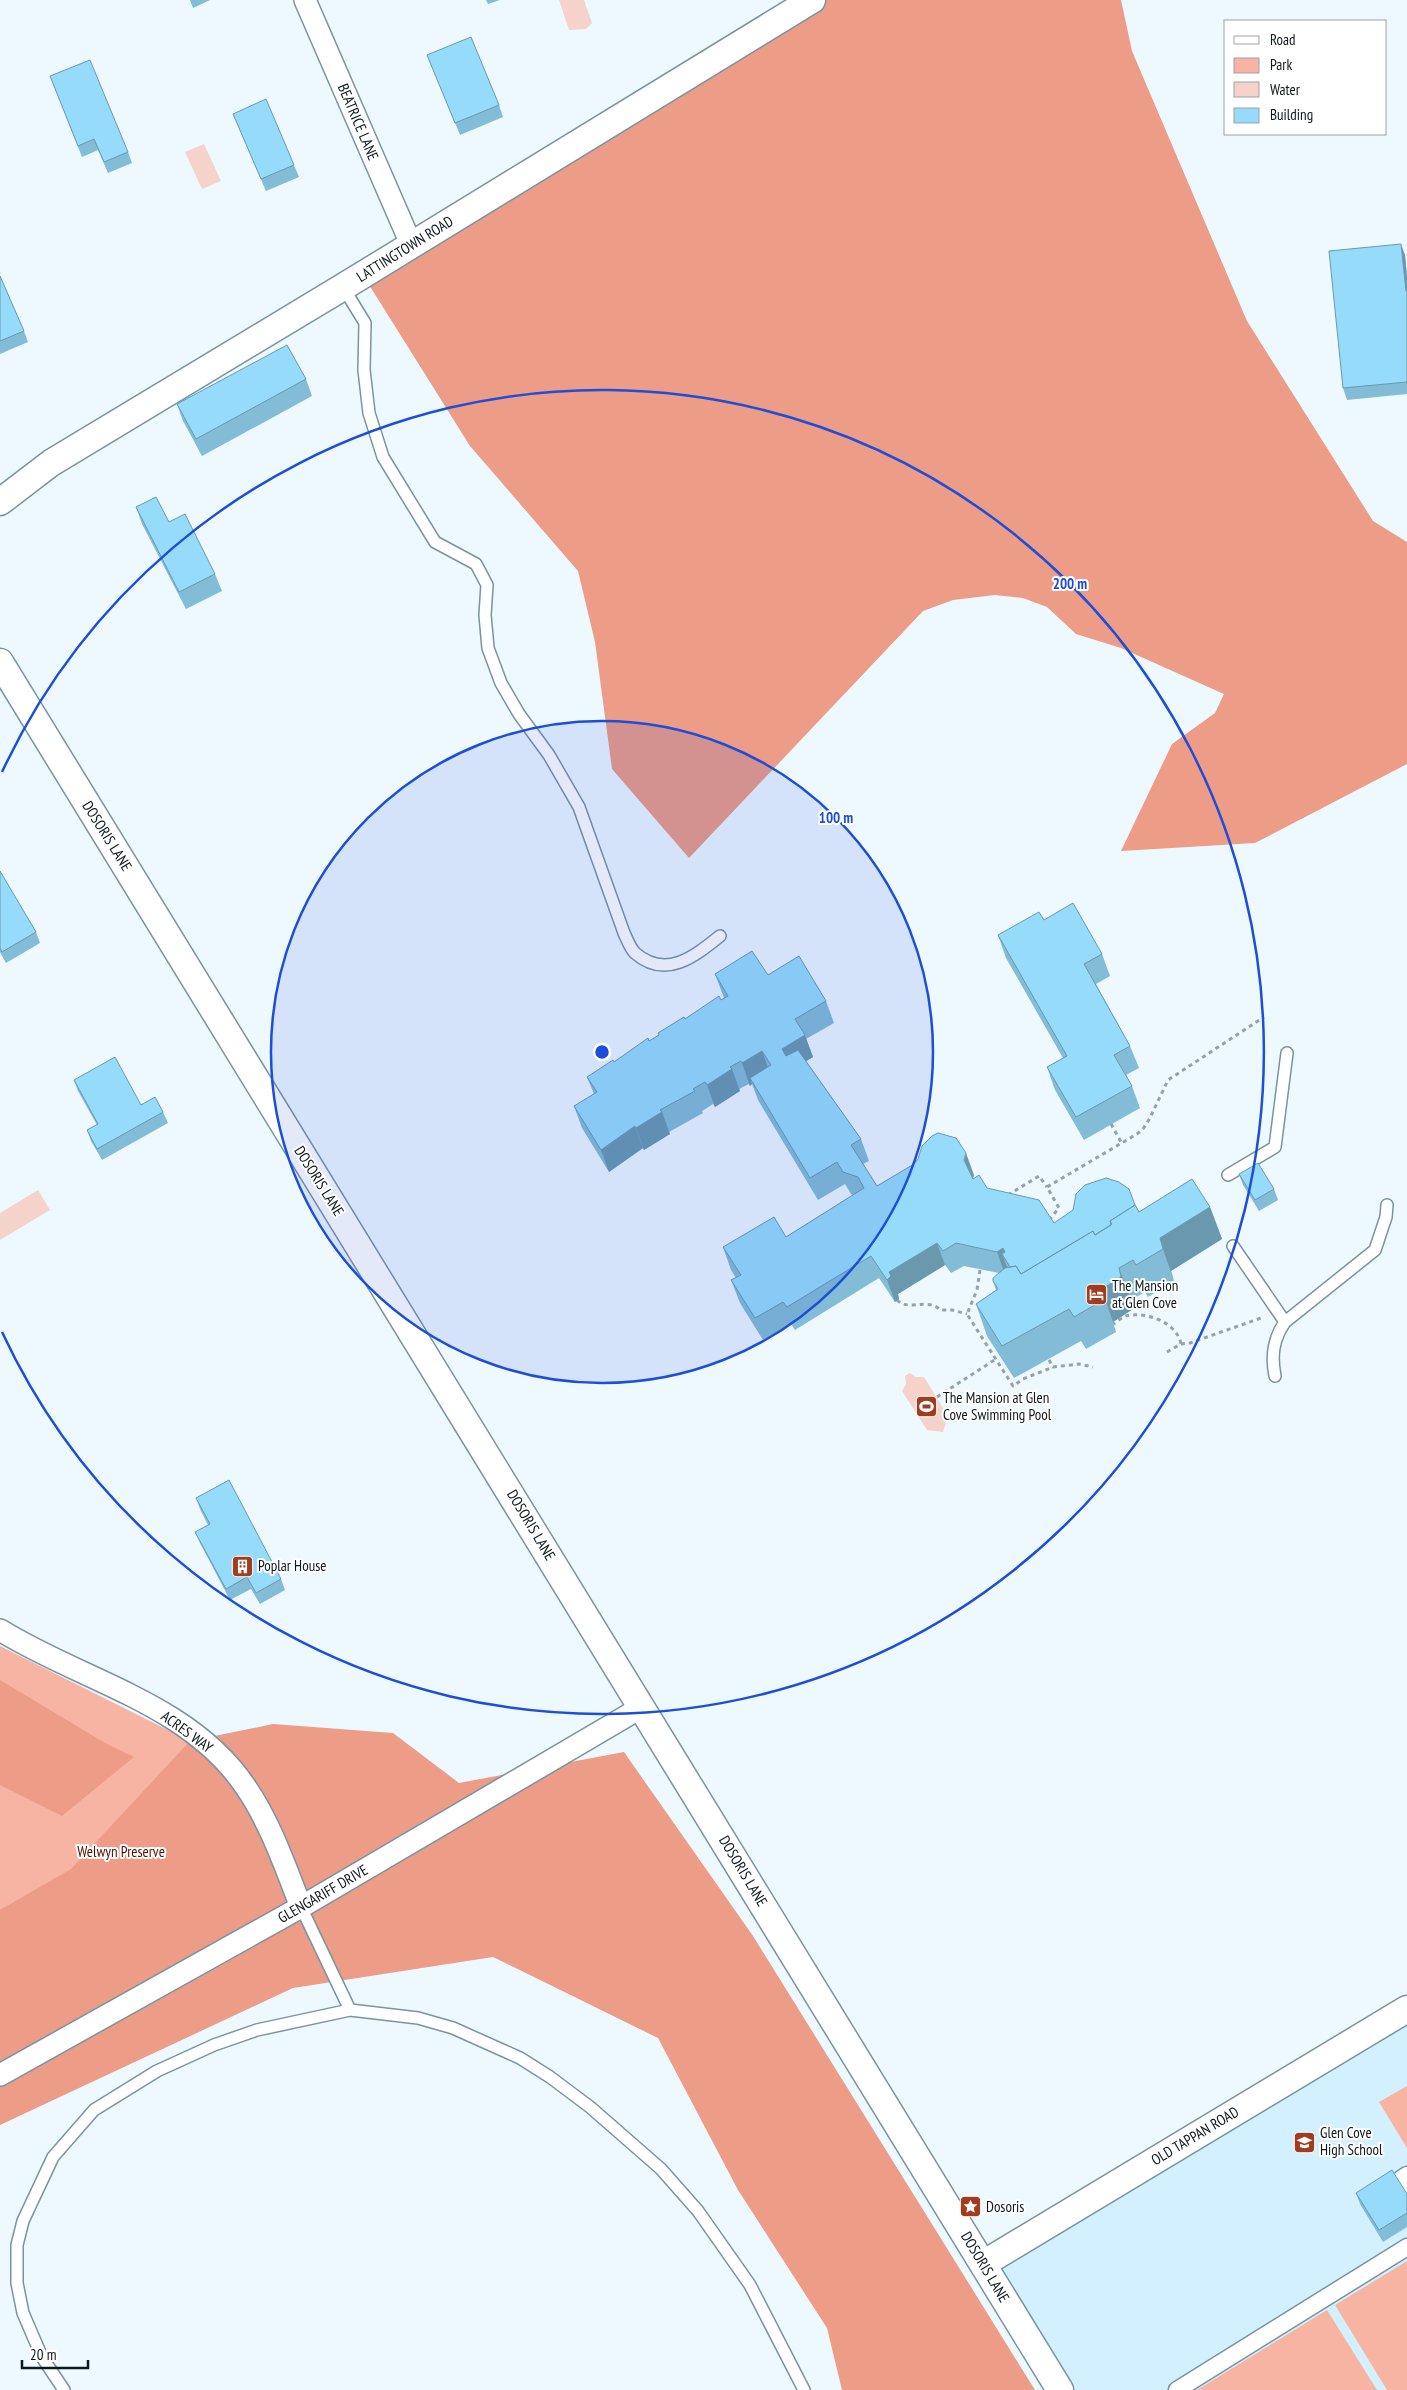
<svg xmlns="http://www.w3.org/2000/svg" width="1407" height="2390" viewBox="0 0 1407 2390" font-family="'PT Sans Narrow',sans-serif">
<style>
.built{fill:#d2f0fe}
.green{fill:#f7b4a3}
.forest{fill:#ec9c87}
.water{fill:#f5d3ca}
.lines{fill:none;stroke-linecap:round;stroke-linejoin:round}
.service-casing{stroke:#7994a1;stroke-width:14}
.pedestrian-casing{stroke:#7994a1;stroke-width:19}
.minor-casing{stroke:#7994a1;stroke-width:24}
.tertiary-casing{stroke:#7994a1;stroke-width:29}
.path{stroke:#96a2a7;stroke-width:3;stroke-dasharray:4 4;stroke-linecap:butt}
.service{stroke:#fff;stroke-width:11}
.pedestrian{stroke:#fff;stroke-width:16}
.minor{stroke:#fff;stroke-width:21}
.tertiary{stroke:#fff;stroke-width:26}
.wall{fill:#82bcd7}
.shaded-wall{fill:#6a99af}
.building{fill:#97dbfa;stroke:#6a99af}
.ring{fill:none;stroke:#1d4ed8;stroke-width:2.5}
.labels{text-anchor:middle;stroke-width:4;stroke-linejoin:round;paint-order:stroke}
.street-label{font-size:15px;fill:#0c171c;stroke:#fff}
.poi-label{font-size:15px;fill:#0c171c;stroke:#fff;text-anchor:start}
.park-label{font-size:15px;fill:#571000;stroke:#fff}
.centre{fill:#1d4ed8;stroke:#fff;stroke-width:2.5}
.ring-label{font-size:15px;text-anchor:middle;font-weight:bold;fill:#1d4ed8;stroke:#fff;stroke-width:4;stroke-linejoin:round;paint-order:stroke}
</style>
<rect width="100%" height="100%" fill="#edf9fe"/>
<!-- built -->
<path class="built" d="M1407,2018V2390H1074L996,2265Z"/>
<!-- green -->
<path class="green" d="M0,1646L190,1741L0,2061Z
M1407,2086V2148L1379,2102Z
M1407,2261V2390H1387L1335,2305Z
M1327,2310L1377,2390H1197Z"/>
<!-- forest -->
<path class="forest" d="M823,0H1121L1132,51L1247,321L1373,521L1407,542V764L1255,843L1121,851L1172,744L1215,713L1224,694L1121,648L1076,634L1047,607L1023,598L995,595L953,600L923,611L689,858L612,769L595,642L578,571L470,446L366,280Z
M0,1680L105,1743L134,1757L62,1816L0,1785Z
M273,1724L393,1733L459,1783L624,1752L753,1936L1035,2390H842L827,2328L738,2190L658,2038L493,1957L293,1988L0,2125V1910L71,1869L190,1741Z"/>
<!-- water -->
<path class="water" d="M559,0H584L592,23L586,29L569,30Z
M204,144L221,181L202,189L185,152Z
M38,1190L50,1210L0,1240V1213Z
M910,1373L916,1377H924L948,1416L943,1432L927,1430L902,1391L906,1384L905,1376Z"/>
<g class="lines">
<defs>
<path id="service" d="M343,287L365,323L364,370L369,413L383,457L435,542L476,564L487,585L485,615L488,648L501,683L519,714L549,755L579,807L624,933C627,939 630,948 635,953C666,980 695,956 720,936
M1228,1175L1275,1147L1287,1053
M1233,1246L1285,1322
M1275,1376C1271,1356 1273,1339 1285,1322L1375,1250L1386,1217L1387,1205
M301,1907L350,2010
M64,2390L42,2357L23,2313L17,2283V2245L23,2221L53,2157L94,2110L157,2071L214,2045L257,2030L350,2010L418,2018L453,2028L520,2058L550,2077L590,2107L661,2169L698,2211L750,2285L804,2390"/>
<path id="pedestrian" d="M1407,2175L1401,2179L1407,2188
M1177,2390L1407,2247"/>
<path id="minor" d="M305,0L411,244
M0,1630C80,1680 189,1703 245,1786C270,1822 285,1866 301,1907
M0,2075L301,1907L642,1707"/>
<path id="tertiary" d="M0,502L51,463L343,287L812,0
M0,662L1060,2390
M983,2264L1407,2009"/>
</defs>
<!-- service casing -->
<use href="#service" class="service-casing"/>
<!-- pedestrian casing -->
<use href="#pedestrian" class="pedestrian-casing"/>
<!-- minor casing -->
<use href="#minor" class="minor-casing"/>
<!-- tertiary casing -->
<use href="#tertiary" class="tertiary-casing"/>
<!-- path -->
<path class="path" d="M1111,1124L1121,1142
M1008,1195L1039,1176L1047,1187
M1049,1220L1059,1208L1047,1187L1137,1134L1143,1129L1150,1118L1168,1080L1264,1017
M980,1270L977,1290L967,1314L1013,1386L1023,1379L1053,1367
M897,1300C909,1312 928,1297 940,1310H952L967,1314
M1112,1325C1116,1322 1121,1318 1126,1316C1145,1311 1177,1322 1181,1344
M1167,1352L1181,1344L1190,1343L1264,1317
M1049,1360L1053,1367L1079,1364L1093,1367
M937,1397L996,1359"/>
<!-- service -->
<use href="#service" class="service"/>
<!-- pedestrian -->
<use href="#pedestrian" class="pedestrian"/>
<!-- minor -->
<use href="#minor" class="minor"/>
<!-- tertiary -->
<use href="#tertiary" class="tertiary"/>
</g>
<!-- wall -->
<path class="wall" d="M190,0H210L193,8Z
M486,0H500L488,4Z
M427,55L499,105L503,117L460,135Z
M50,76L128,152L132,163L108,173L98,150L82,157Z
M233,114L294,165L299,177L266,191Z
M1405,255L1407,277V394L1347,400L1343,388Z
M0,276L24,331L28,342L0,354Z
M306,379L312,396L202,456L183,421L177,404Z
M136,507L169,522L215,574L222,591L186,609L142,524Z
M0,871L36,932L40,943L6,963L0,952Z
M1044,920L1102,954L1110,976L1096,984L1130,1046L1139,1068L1126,1075L1132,1086L1140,1108L1084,1140L1055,1090L1047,1067L1063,1058L1006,958L998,935Z
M715,974L768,975L826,1001L834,1023L806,1039L813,1057L806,1061L861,1139L869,1161L863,1164L877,1186L974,1175L973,1178L987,1188L1054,1223L1136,1206L1139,1212L1210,1207L1222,1239L1171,1271L1174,1281L1148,1297L1145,1292L1131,1300L1133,1309L1113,1322L1116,1332L1086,1349L1081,1341L1014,1378L987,1336L976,1304L996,1290L993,1281L999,1273L964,1266L951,1273L945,1265L898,1294L899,1299L895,1302L879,1278L795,1330L791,1324L763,1340L740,1303L731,1280L736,1278L731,1270L723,1247L786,1237L853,1195L851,1194L845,1184L818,1200L758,1100L752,1084L750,1086L749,1084L739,1089L740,1091L715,1107L713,1104L702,1111L703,1113L669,1132L670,1134L644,1150L643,1148L609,1172L582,1128L574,1106L594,1094L587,1077L614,1062L685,1019L724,998Z
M74,1080L163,1112L168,1123L102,1160L91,1141L87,1130L97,1125L78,1091Z
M1239,1174L1274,1189L1278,1200L1259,1211L1243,1185Z
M196,1498L281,1579L285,1590L260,1604L251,1589L230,1600L200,1543L195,1532L208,1525L200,1509Z
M1356,2193L1407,2194V2227L1383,2242L1360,2204Z"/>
<!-- shaded-wall -->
<path class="shaded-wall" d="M1401,244L1405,255L1407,277V295L1406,291Z
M805,1035L813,1057L790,1071L782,1049Z
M762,1051L770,1073L750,1078L752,1084L750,1086L742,1063Z
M732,1069L740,1091L715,1107L707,1085Z
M662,1112L670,1134L644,1150L636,1128Z
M635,1126L643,1148L609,1172L601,1150Z
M966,1153L974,1175L972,1182L964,1160Z
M1210,1207L1222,1239L1171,1271L1174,1281L1163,1249L1160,1238Z
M937,1243L945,1265L898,1294L899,1299L895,1302L887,1280L889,1272Z
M1003,1248L1009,1264L1002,1254L1009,1272L1005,1274L997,1252Z
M1119,1268L1131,1300L1133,1309L1113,1322L1105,1299L1099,1291Z"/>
<!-- building -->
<path class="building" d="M471,37L499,105L455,123L427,55Z
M90,60L128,152L104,162L94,139L78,146L50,76Z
M266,99L294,165L261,179L233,114Z
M1401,244L1406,291H1407V382L1343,388L1329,251Z
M0,276L24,331L0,341Z
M287,345L306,379L196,439L177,404Z
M156,497L169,522L185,514L215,574L179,592L136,507Z
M0,871L36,932L2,952L0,948Z
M1073,903L1102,954L1084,964L1130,1046L1114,1055L1132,1086L1076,1117L1047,1067L1067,1056L998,935L1039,912L1044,920Z
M752,951L768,975L799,956L826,1001L795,1019L805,1035L782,1049L786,1056L798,1050L861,1139L851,1145L877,1186L914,1164L918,1159L922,1146L932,1136L938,1133L956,1138L966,1153L964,1160L973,1179L979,1175L987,1188L1039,1200L1054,1223L1073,1210L1076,1194L1085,1185L1106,1178L1119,1182L1129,1189L1135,1205L1110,1221L1111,1225L1095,1235L1093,1231L1021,1274L1016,1266L1010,1267L1002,1254L1005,1252L1003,1248L997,1252L956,1243L943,1251L937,1243L889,1272L891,1276L887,1280L871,1256L787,1307L783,1302L755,1318L731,1280L741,1275L723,1247L774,1217L786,1237L864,1188L858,1177L843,1172L837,1162L810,1178L750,1078L771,1065L762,1051L742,1063L741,1061L730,1067L732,1069L707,1085L705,1082L693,1089L695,1091L660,1110L662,1112L636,1128L635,1126L601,1150L574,1106L597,1092L587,1077L613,1060L614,1062L648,1038L649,1041L659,1035L658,1033L684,1017L685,1019L719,996L721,1000L728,996L715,974Z
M115,1057L141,1105L155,1097L163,1112L97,1149L87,1130L98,1124L74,1080Z
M1258,1163L1274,1189L1255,1200L1239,1174Z
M1192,1179L1210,1207L1160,1238L1163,1249L1136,1265L1133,1260L1119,1268L1121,1277L1099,1291L1105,1299L1074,1317L1069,1309L1002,1346L976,1304L998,1289L993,1281V1278L1005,1268L1016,1266L1021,1274L1093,1231L1095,1235L1112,1224L1110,1221L1135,1205L1139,1212Z
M229,1480L281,1579L256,1593L247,1577L226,1589L195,1532L210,1524L196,1498Z
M1392,2170L1407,2194V2213L1379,2230L1356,2193Z"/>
<!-- distance rings -->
<circle cx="602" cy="1052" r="331" fill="#1d4ed8" fill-opacity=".12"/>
<g class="ring">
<circle cx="602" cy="1052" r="331"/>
<path d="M2 772A662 662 0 1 1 2 1332"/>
</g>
<!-- icons -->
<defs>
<symbol id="hotel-square" viewBox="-11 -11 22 22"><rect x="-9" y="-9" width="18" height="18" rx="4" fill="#a33b1f" stroke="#fff"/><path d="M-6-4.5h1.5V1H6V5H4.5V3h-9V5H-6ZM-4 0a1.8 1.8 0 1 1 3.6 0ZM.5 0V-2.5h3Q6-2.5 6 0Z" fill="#fff"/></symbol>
<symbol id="stadium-square" viewBox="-11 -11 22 22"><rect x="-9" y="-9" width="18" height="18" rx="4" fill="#a33b1f" stroke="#fff"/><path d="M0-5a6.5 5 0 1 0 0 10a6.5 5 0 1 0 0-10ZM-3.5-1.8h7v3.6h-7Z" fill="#fff"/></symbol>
<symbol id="building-square" viewBox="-11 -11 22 22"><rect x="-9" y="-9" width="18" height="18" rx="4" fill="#a33b1f" stroke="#fff"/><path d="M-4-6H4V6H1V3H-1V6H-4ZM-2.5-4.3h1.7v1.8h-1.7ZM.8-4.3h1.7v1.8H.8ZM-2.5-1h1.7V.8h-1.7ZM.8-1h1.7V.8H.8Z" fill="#fff"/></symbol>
<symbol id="school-square" viewBox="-11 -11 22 22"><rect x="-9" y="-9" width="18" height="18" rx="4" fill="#a33b1f" stroke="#fff"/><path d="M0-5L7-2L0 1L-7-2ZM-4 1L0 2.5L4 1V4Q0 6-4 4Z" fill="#fff"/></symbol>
<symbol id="sight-square" viewBox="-11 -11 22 22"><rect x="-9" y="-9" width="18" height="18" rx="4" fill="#a33b1f" stroke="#fff"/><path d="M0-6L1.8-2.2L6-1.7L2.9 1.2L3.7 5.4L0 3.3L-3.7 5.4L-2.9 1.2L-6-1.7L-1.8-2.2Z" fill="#fff"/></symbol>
</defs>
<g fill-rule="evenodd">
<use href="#hotel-square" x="1084" y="1282" width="25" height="25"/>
<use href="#stadium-square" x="914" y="1394" width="25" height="25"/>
<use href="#building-square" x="230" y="1554" width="25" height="25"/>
<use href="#school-square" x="1292" y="2130" width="25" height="25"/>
<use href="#sight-square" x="958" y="2194" width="25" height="25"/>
</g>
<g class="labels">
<!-- street labels -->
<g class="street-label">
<text transform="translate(358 122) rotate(67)" y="5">BEATRICE LANE</text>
<text transform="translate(405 249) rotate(-32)" y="5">LATTINGTOWN ROAD</text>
<text transform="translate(107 836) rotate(58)" y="5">DOSORIS LANE</text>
<text transform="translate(319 1181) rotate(58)" y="5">DOSORIS LANE</text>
<text transform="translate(531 1525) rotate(59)" y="5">DOSORIS LANE</text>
<text transform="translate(187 1732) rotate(36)" y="5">ACRES WAY</text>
<text transform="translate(743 1871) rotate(59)" y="5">DOSORIS LANE</text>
<text transform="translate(323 1894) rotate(-30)" y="5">GLENGARIFF DRIVE</text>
<text transform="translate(1195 2136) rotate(-31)" y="5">OLD TAPPAN ROAD</text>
<text transform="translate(985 2267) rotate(59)" y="5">DOSORIS LANE</text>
</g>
<!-- poi labels -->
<g class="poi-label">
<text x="1112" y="1291">The Mansion<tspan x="1112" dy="17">at Glen Cove</tspan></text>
<text x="943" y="1403">The Mansion at Glen<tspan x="943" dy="17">Cove Swimming Pool</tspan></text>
<text x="258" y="1571">Poplar House</text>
<text x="1320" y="2138">Glen Cove<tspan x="1320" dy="17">High School</tspan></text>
<text x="986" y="2212">Dosoris</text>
</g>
<!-- park labels -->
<g class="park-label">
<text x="121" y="1857">Welwyn Preserve</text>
</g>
</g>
<circle cx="602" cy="1052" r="8" class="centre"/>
<g class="ring-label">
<text x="1070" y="589">200 m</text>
<text x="836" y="823">100 m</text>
</g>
<!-- legend -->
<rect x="1224" y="20" width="162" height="115" fill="#ffffff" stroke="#9ea2a4"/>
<rect x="1234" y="36" width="25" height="8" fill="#ffffff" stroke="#9ea2a4"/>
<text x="1270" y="45" font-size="15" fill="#0c171c">Road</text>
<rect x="1234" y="58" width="25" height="15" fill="#f7b4a3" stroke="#9ea2a4"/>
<text x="1270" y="70" font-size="15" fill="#0c171c">Park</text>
<rect x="1234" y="82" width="25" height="15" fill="#f5d3ca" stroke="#9ea2a4"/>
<text x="1270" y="95" font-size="15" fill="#0c171c">Water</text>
<rect x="1234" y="108" width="25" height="15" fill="#97dbfa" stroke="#9ea2a4"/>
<text x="1270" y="120" font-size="15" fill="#0c171c">Building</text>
<!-- scale -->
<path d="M22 2360v8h66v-8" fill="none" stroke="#0c171c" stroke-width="2.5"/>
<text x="30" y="2360" font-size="15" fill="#0c171c" stroke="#ffffff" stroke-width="4" paint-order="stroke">20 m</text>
</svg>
